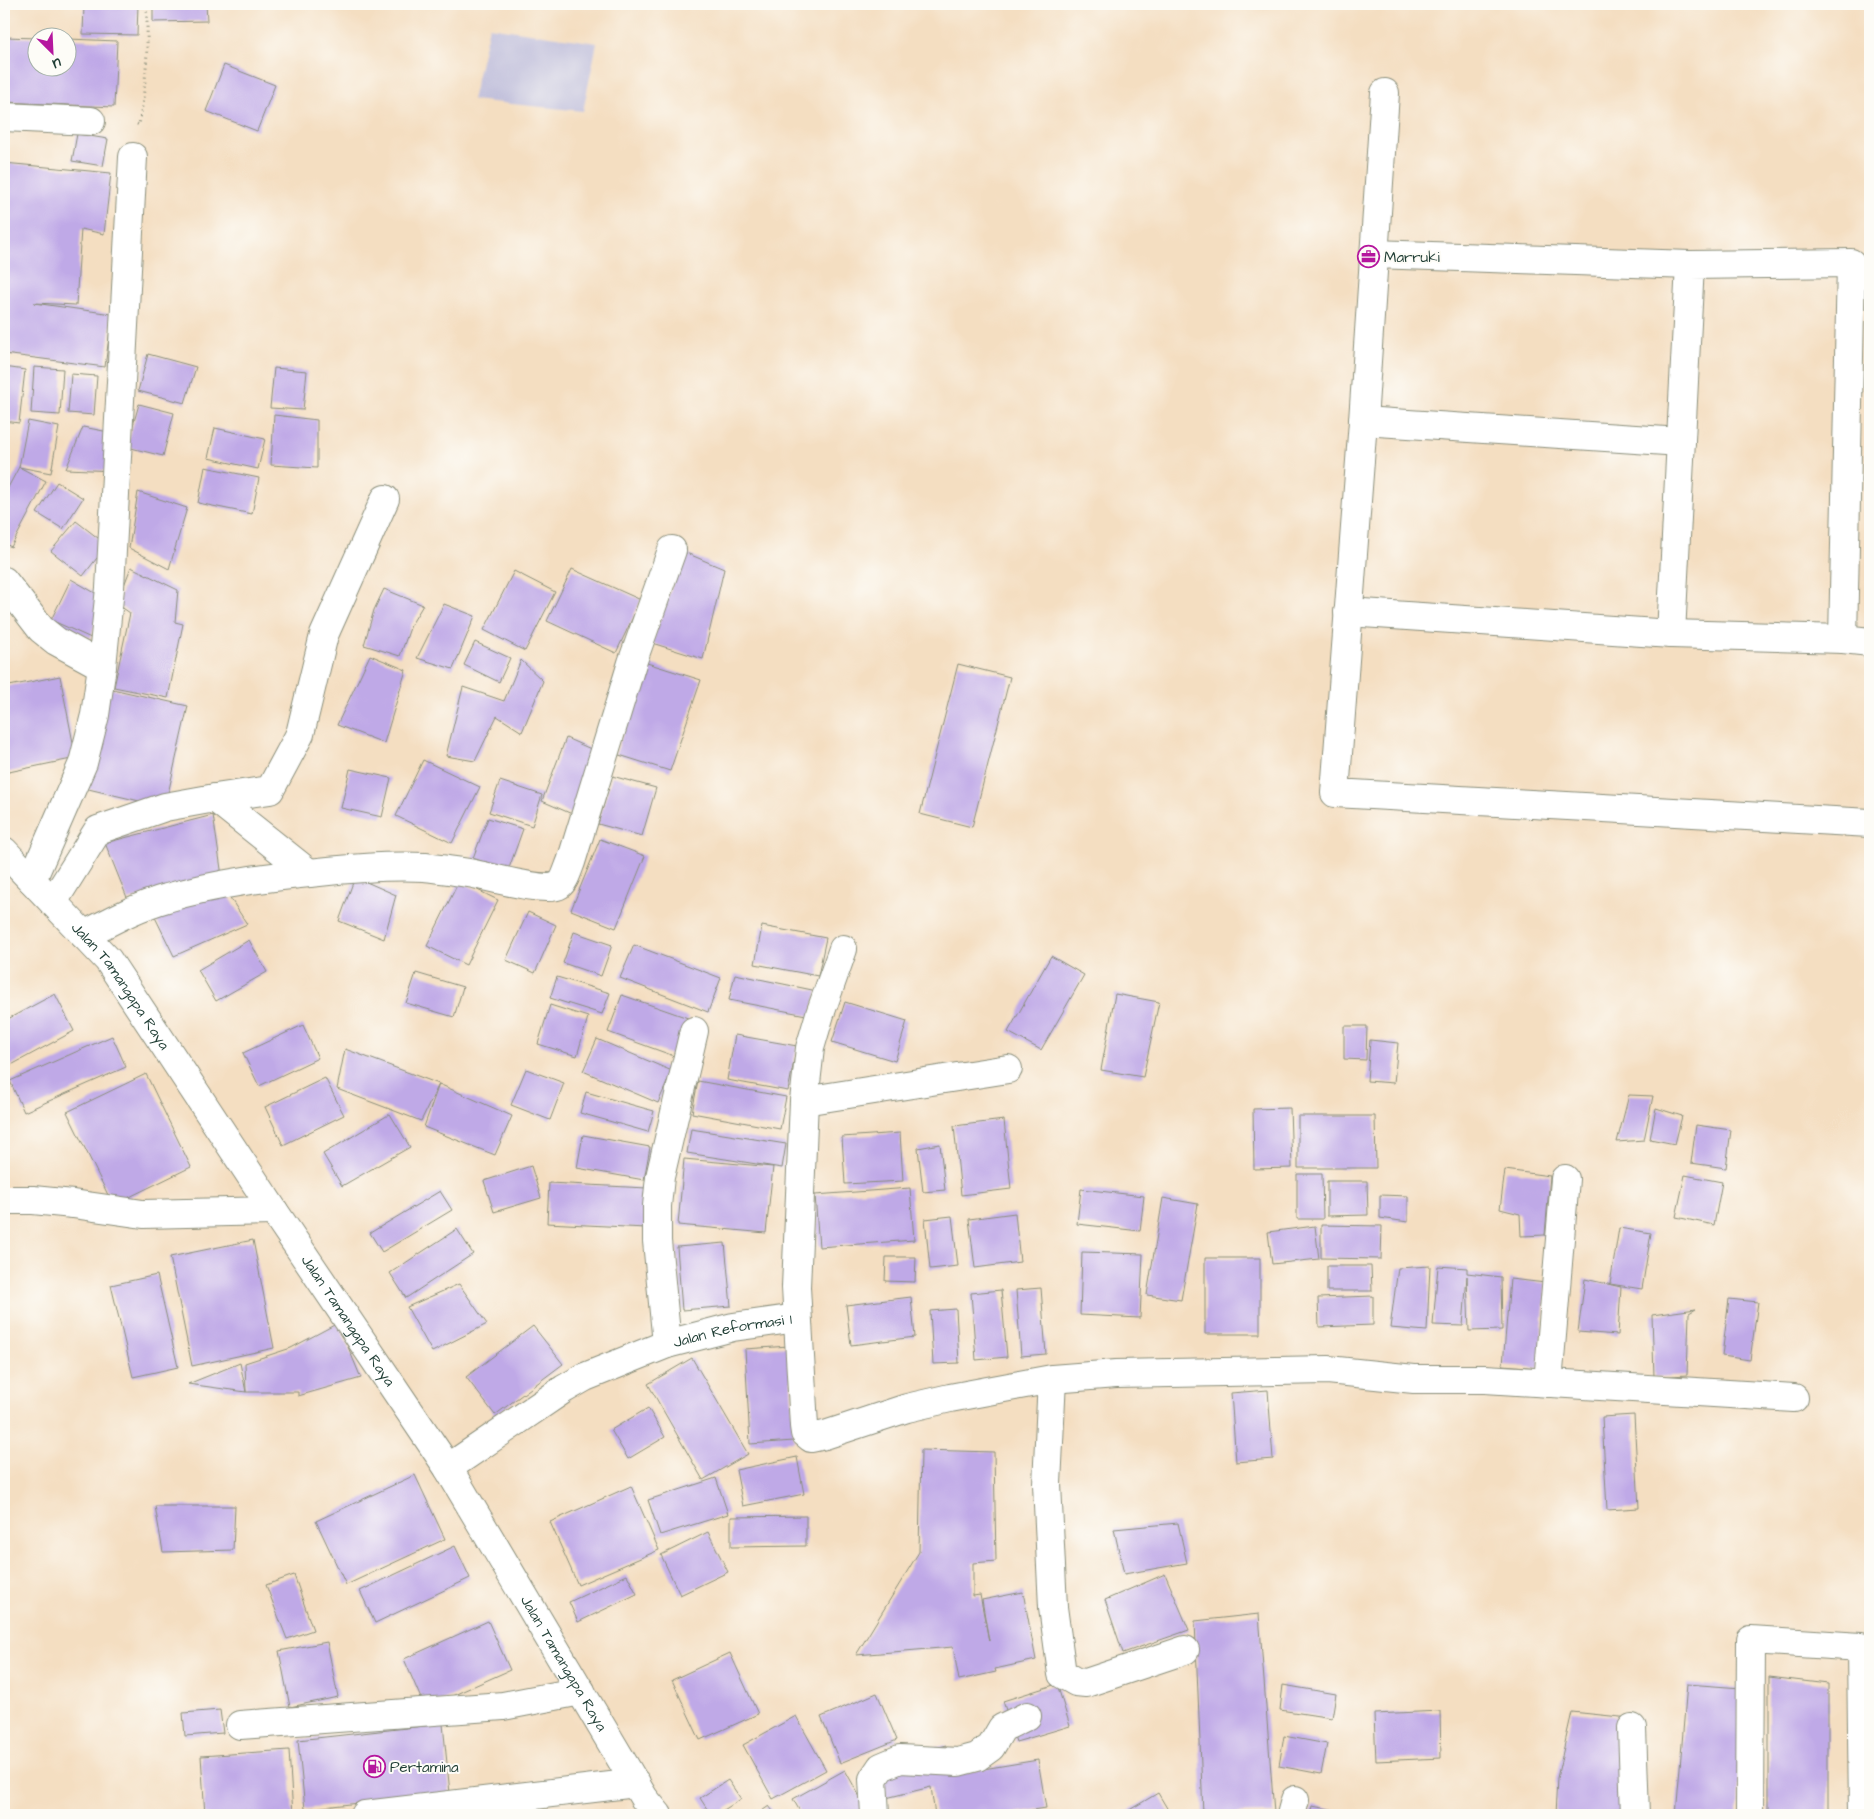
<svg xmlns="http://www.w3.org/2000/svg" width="1874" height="1819" viewBox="0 0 1874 1819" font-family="'Architects Daughter',sans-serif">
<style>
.industrial{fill:#c2c1dc}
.building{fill:#bfa9e7}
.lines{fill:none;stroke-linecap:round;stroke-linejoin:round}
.minor-casing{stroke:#8a8e7a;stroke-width:30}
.major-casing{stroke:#8a8e7a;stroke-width:30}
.path{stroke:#8a8e7a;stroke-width:3;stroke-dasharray:1 4;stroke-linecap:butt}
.minor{stroke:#fff;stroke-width:28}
.major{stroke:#fff;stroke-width:28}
.labels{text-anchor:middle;stroke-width:4;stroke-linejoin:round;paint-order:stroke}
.poi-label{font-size:15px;fill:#1f3d34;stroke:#fdfcf7;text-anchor:start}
.street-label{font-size:15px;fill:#1f3d34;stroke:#fdfcf7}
</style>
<rect width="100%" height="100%" fill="#fdfcf7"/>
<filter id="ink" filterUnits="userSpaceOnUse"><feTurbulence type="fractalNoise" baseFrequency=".02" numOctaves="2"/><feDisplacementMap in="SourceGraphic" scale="10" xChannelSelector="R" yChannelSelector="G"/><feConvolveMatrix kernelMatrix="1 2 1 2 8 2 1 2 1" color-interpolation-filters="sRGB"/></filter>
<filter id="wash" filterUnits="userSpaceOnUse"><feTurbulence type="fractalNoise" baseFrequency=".0096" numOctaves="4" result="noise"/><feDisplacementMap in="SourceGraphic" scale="20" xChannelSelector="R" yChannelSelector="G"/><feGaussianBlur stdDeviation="1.12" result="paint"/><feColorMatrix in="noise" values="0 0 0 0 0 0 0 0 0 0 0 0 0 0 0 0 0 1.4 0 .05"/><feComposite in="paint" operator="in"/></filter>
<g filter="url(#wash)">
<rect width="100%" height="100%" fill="#f4dec1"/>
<!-- industrial -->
<path class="industrial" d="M489,27L597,43L583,111L472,100Z"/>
<g id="blocks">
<!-- building -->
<path class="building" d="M84,4H138L137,35L83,34Z
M153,4H206L207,21L153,22Z
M4,37L38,38V68H68V39L117,41L114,107L4,102Z
M224,65L275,85L257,131L206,111Z
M77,134L108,139L103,166L72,161Z
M4,163L111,173L104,234L81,229L76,305L34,303L112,314L105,367L4,354Z
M148,354L196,367L185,403L138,391Z
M4,367L25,370L19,423L4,421Z
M34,367L63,369L60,415L31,413Z
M274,368L307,371L303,410L270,408Z
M71,374L97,376L94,415L68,413Z
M139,404L174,413L163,456L127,447Z
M274,415L317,420V468L271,465Z
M28,421L59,427L51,473L19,467L46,481L11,547L4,543V495L19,467Z
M83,427L114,433L116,471L66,469Z
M215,428L265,439L258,469L208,458Z
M205,467L259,478L252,514L198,503Z
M57,482L83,498L63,529L37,513Z
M138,492L187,508L169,569L129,548Z
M76,521L107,545L83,576L51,551Z
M684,552L724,569L703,659L652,643Z
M131,567L178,590L175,622L183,624L168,698L114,687L130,613L117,604Z
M572,569L641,600L616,653L547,621Z
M514,571L555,592L525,651L484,630Z
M71,579L102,597L91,638L51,620Z
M384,589L423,605L411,625L400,656L364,645L374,610Z
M444,604L475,616L453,669L417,658Z
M475,642L510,658L499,682L464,665Z
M370,655L406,670L384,743L337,725Z
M521,660L543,681L522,732L497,716L475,761L446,756L463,687L504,701Z
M647,663L701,680L670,771L616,754Z
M958,664L1010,677L972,827L920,814Z
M60,676L76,758L4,773V687Z
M108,688L188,706L165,807L84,788Z
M566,738L600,753L579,817L542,801Z
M423,760L480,787L452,843L396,816Z
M350,769L391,778L382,817L341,808Z
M612,776L656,788L642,836L598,824Z
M500,781L542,795L532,826L489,812Z
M213,815L222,876L128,900L105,843Z
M488,818L523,829L508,871L473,858Z
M600,839L645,856L616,928L571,910Z
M355,877L396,895L384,939L339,921Z
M459,881L498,900L466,965L427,946Z
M225,890L247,924L174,956L151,909Z
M528,912L556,925L535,973L506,960Z
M762,926L826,938L818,976L755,964Z
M574,932L612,945L601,976L563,963Z
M249,940L267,972L216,1001L198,970Z
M634,945L721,978L708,1012L620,978Z
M1051,956L1084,975L1041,1050L1008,1032Z
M416,973L463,987L454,1017L406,1003Z
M735,974L817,991L811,1016L729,1000Z
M557,977L610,993L602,1014L550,998Z
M55,994L74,1031L4,1069V1021Z
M1115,994L1159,1002L1143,1077L1101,1070Z
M622,995L688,1018L674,1056L608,1032Z
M845,1002L907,1021L895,1061L832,1042Z
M550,1005L588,1017L577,1056L538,1044Z
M303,1025L318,1058L259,1086L243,1053Z
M1344,1026H1367L1366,1060L1344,1059Z
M735,1035L797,1046L788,1091L727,1080Z
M112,1036L126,1067L24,1112L10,1081Z
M597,1039L672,1071L658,1103L583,1071Z
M1370,1040L1398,1043L1394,1083L1367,1081Z
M345,1049L439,1084L512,1116L495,1155L424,1127L439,1084L421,1121L337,1089Z
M526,1069L564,1083L550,1120L511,1105Z
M146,1074L191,1167L113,1205L67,1112Z
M325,1078L344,1115L283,1145L265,1107Z
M698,1081L786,1097L780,1129L692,1113Z
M586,1092L654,1111L648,1132L580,1113Z
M1629,1095L1653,1096L1644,1140L1617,1142Z
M1290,1108L1292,1168L1254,1169L1253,1109Z
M1656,1108L1682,1116L1675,1144L1650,1139Z
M390,1114L410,1147L342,1186L323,1154Z
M1298,1116H1375L1376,1168H1298Z
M1004,1120L1011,1189L961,1195L954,1126Z
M1696,1125L1731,1130L1726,1168L1691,1163Z
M691,1129L786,1144L782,1168L687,1153Z
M900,1133L903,1181L845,1184L842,1137Z
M583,1135L650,1147L644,1180L577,1168Z
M940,1144L945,1190L923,1192L918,1148Z
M684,1159L773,1167L766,1233L678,1225Z
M531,1166L541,1198L494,1212L484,1181Z
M1505,1170L1550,1176L1545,1235L1521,1236L1520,1214L1500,1209Z
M1297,1174H1322L1323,1219H1297Z
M1685,1175L1722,1182L1714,1225L1676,1217Z
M1327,1181H1367L1368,1215L1327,1216Z
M549,1183L647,1188L646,1228L547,1223Z
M910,1188L914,1240L819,1247L815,1195Z
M1081,1189L1144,1196L1140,1231L1077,1224Z
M440,1191L452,1210L382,1252L370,1233Z
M1380,1195L1408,1196V1222L1380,1218Z
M1163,1198L1198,1204L1181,1300L1147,1295Z
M1015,1213L1020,1262L975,1268L969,1219Z
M952,1216L958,1266L930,1269L925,1219Z
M1321,1225L1382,1226L1381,1259L1321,1258Z
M1315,1226L1319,1259L1272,1264L1268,1232Z
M1619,1228L1651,1233L1642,1289L1610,1284Z
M457,1229L473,1254L406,1298L390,1273Z
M253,1240L274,1348L192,1366L170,1257Z
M725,1243L731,1306L682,1310L677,1247Z
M1082,1252L1143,1254L1140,1318L1080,1315Z
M886,1257H916L915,1282L885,1281Z
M1205,1258H1260V1334H1205Z
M1327,1266H1371L1372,1291H1327Z
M1430,1266L1427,1331L1390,1328L1398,1268Z
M1438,1266L1467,1268V1273L1501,1277L1502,1330L1469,1331L1467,1276L1463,1326L1433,1325Z
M157,1275L178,1367L133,1377L111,1285Z
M1510,1279L1546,1283L1539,1368L1503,1365Z
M1585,1279L1621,1287L1618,1335L1578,1332Z
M459,1284L487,1324L432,1352L407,1307Z
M1041,1288L1046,1354L1021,1356L1016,1290Z
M1001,1290L1007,1357L976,1360L971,1293Z
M1373,1296V1325L1319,1327L1318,1298Z
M911,1297L915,1337L851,1345L846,1305Z
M1729,1299L1758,1302L1750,1360L1722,1356Z
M956,1309L959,1363L933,1364L930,1311Z
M1696,1309L1689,1313L1687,1375L1654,1377L1652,1315Z
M338,1323L361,1378L298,1396V1392H246L245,1363L291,1348Z
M533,1326L563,1364L495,1415L466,1377Z
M789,1346L794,1441L750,1444L745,1349Z
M692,1358L748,1454L703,1480L648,1384Z
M240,1363L246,1392L188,1384Z
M1268,1390L1273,1459L1236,1462L1231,1393Z
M648,1408L665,1437L628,1459L611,1430Z
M1634,1415L1639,1508L1607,1510L1602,1417Z
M921,1450L994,1452L996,1561L973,1563V1596L980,1595L989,1641L982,1600L1023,1592L1036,1660L995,1669L996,1672L959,1680L953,1647L856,1655L919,1552Z
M797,1457L804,1494L743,1506L736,1470Z
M415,1475L445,1539L346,1585L316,1521Z
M716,1478L728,1514L660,1535L648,1500Z
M631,1486L659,1550L578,1585L550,1522Z
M155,1506H235L233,1550L163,1552Z
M806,1516V1546L731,1547V1517Z
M1178,1523L1187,1563L1124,1574L1114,1529Z
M708,1532L728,1572L680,1595L661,1555Z
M455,1546L470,1578L375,1623L360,1591Z
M1165,1574L1189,1630L1123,1653L1105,1600Z
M294,1575L313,1630L287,1639L266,1585Z
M627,1575L637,1594L578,1622L569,1602Z
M1259,1614L1274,1813L1203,1814L1195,1621Z
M488,1621L510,1670L425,1708L404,1659Z
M327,1642L338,1697L290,1707L279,1651Z
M730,1653L758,1714L700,1740L672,1680Z
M1769,1677L1828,1684V1815H1769Z
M1057,1684L1070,1726L1016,1742L1003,1701Z
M1687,1684L1741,1688L1737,1815H1676Z
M1283,1685L1336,1694L1332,1718L1280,1710Z
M877,1693L897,1740L840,1763L821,1717Z
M220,1710L223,1733L185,1736L183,1713Z
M1440,1711L1441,1758L1376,1761L1374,1714Z
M1572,1712L1630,1718L1622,1815H1555L1557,1778Z
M796,1716L826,1770L773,1799L743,1745Z
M443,1724L450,1793L305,1809L298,1740Z
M1284,1736L1327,1744L1321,1774L1279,1766Z
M946,1745L947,1775L1038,1760L1046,1808L1002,1815H935L931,1787L886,1798L882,1761Z
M289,1750L293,1815H205L201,1756Z
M845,1770L870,1815H802L793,1799Z
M728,1780L741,1799L716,1815H711L700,1798Z
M1158,1793L1171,1815H1121Z
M769,1806L776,1815H756Z
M1312,1806L1358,1814V1815H1310Z"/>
</g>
</g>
<g filter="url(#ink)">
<use href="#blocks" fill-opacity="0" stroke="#8a8e7a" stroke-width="1"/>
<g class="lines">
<defs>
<g id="minor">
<path d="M1385,93L1363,421L1335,793L1870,823"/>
<path d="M4,117L91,121"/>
<path d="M1374,254L1690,265"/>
<path d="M1363,421L1681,442"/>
<path d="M4,581L41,629L56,641L102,666"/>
<path d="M1348,612L1671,634L1843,639L1870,642"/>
<path d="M1671,634L1690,265L1851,263L1843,639"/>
<path d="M215,798L270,790L300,734L324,635L385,499"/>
<path d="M32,880L83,763L95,715L102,666L110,588L133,157"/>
<path d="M53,902L98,830L165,807L215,798L309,873"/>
<path d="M84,935C111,921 138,906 167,898C217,883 268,877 319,872C354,868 390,865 425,867C441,869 458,871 474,874C490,877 547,893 559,885C565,881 568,869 571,862L632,663L672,550"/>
<path d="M843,949L820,1014L810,1048L804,1101L796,1287L804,1426L805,1433L811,1438L825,1435L907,1408L950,1398L1052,1379L1116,1374L1328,1370L1414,1379H1485L1794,1398"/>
<path d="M804,1101L1008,1069"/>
<path d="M4,1200H33L73,1204L143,1214L274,1211"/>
<path d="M667,1344L657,1241V1206L660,1177L694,1031"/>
<path d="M1052,1379L1047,1484L1053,1607L1062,1674L1076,1682L1086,1683L1185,1650"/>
<path d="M1548,1383L1565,1179"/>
<path id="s1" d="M448,1468L564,1389L585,1377L667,1344L733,1327L797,1318"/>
<path d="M240,1725L503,1706L581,1691"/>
<path d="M1632,1728L1635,1815"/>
<path d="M365,1815L636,1783"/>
<path d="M875,1815L873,1779L881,1767L900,1759L958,1762L977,1757L991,1747L1002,1728L1027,1716"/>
<path d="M1291,1815L1295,1800"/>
<path d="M1750,1815L1751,1640L1861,1647L1863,1815"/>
</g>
<g id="major">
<path id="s2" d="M4,851L108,960L274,1211L448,1468L644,1798L658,1815"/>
</g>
</defs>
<!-- minor casing -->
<use href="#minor" class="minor-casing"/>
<!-- major casing -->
<use href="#major" class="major-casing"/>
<!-- path -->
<path class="path" d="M137,124L139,125C146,85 149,44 146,4"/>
<!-- minor -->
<use href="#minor" class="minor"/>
<!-- major -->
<use href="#major" class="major"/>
</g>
</g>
<!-- icons -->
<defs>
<symbol id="office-ring" viewBox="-11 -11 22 22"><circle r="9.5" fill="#fdfcf7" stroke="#b5179e" stroke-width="1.5"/><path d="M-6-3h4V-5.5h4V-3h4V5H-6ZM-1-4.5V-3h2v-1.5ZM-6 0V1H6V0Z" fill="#b5179e"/></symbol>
<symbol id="fuel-ring" viewBox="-11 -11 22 22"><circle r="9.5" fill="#fdfcf7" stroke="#b5179e" stroke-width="1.5"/><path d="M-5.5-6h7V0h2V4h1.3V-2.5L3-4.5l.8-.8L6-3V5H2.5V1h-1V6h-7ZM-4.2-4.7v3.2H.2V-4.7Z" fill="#b5179e"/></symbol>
</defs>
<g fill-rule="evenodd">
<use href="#office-ring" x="1356" y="244" width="25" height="25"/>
<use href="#fuel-ring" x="362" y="1754" width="25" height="25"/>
</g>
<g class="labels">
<!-- poi labels -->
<g class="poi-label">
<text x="1384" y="262">Marruki</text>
<text x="390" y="1772">Pertamina</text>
</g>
<!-- street labels -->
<g class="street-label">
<text dy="5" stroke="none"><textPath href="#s2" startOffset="179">Jalan Tamangapa Raya</textPath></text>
<text dy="5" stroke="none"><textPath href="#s2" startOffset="584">Jalan Tamangapa Raya</textPath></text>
<text dy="5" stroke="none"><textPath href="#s1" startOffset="320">Jalan Reformasi 1</textPath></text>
<text dy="5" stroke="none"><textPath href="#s2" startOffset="989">Jalan Tamangapa Raya</textPath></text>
</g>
</g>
<!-- margin -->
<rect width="1874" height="1819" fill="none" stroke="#fdfcf7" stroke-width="20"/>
<!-- north arrow -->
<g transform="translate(52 52) rotate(156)"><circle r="24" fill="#fdfcf7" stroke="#a4b0a9"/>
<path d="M0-4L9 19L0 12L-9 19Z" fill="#b5179e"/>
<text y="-8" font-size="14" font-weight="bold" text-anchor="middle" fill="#1f3d34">U</text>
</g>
</svg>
